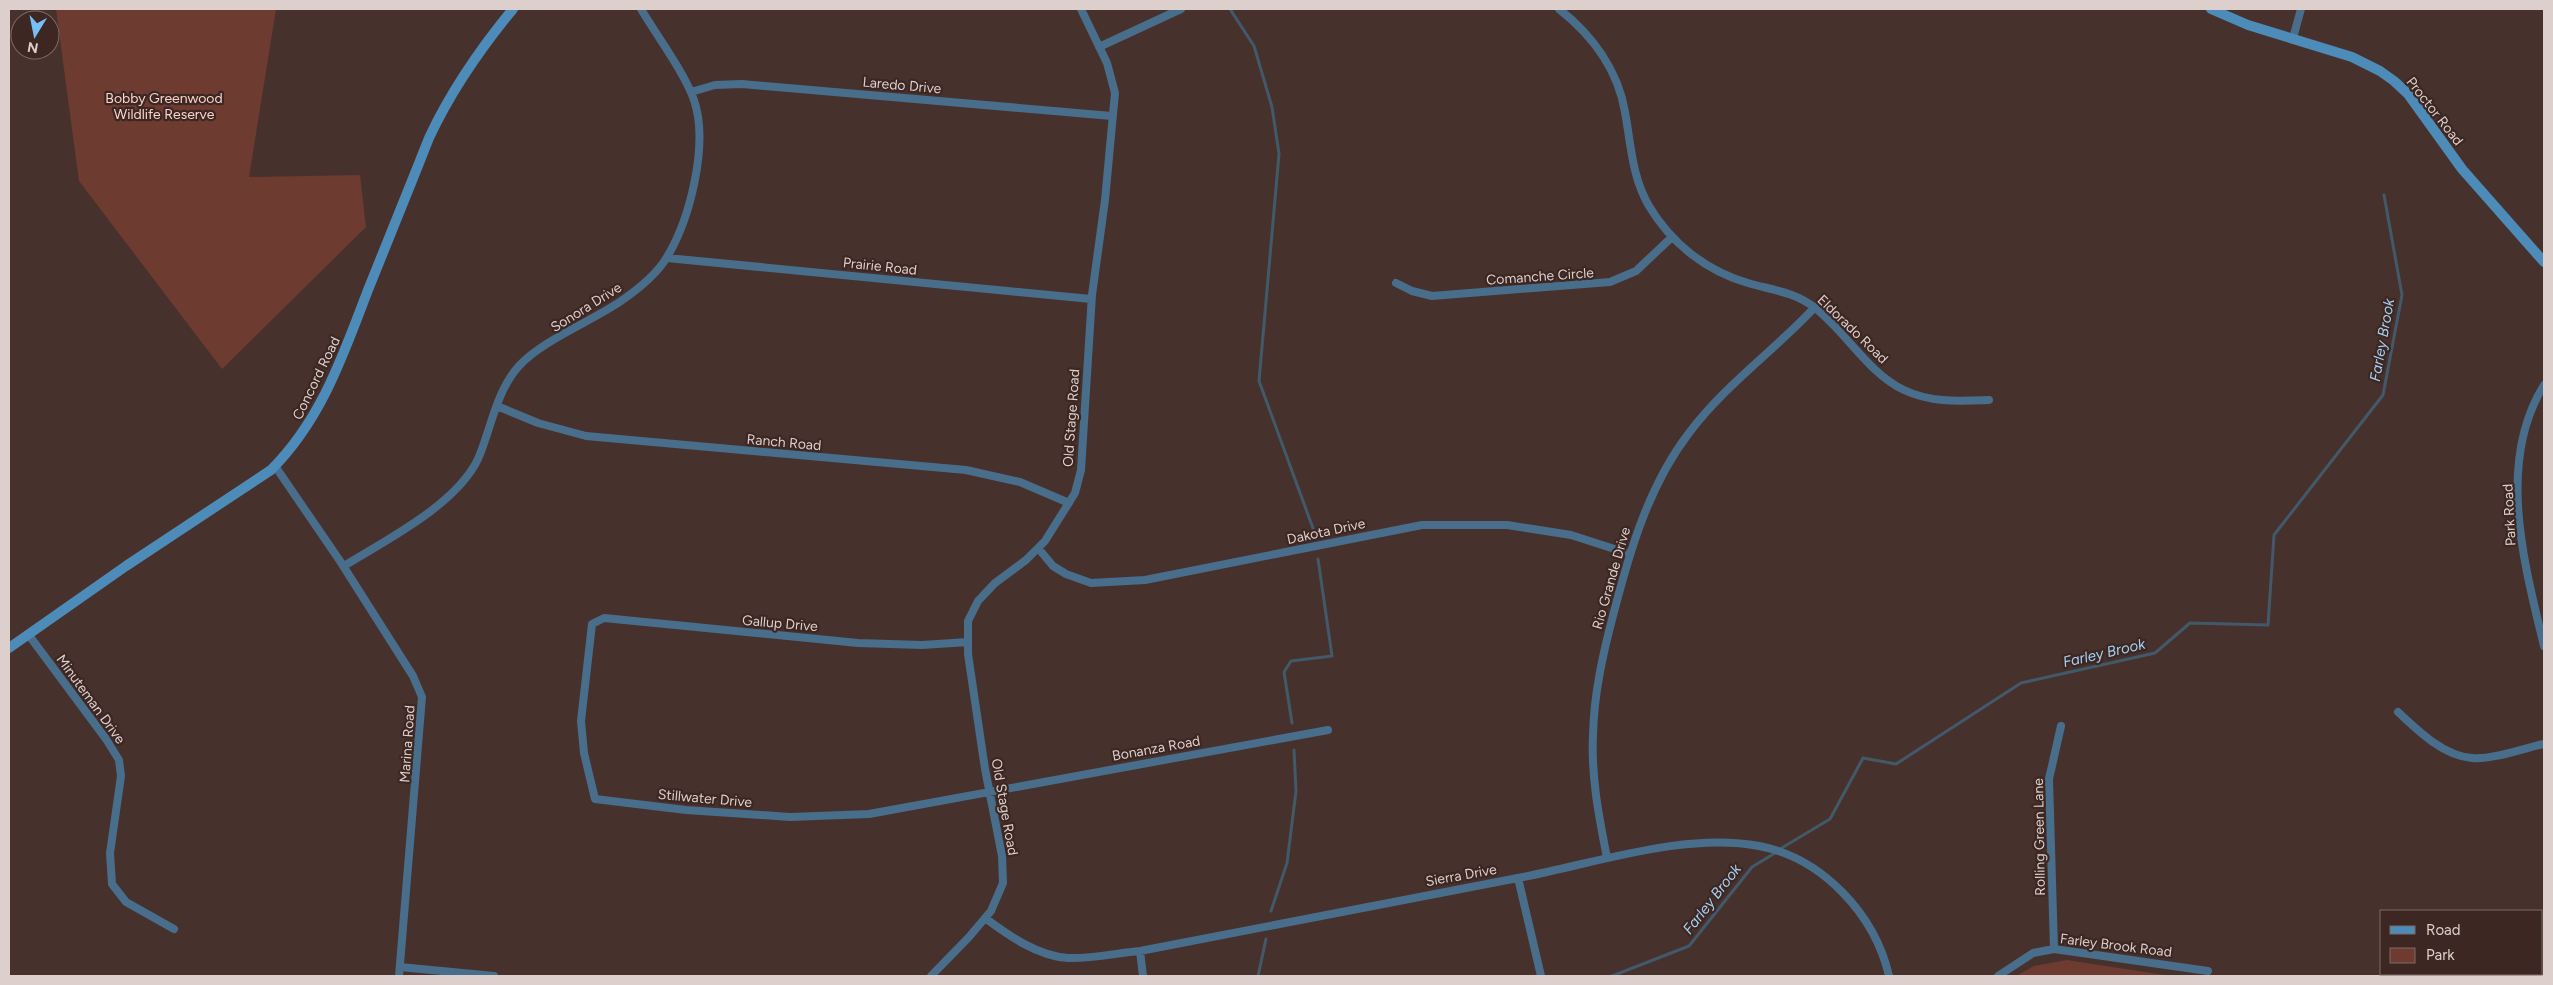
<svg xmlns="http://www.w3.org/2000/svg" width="2553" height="985" viewBox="0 0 2553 985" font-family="Figtree,sans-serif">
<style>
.green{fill:#6e3b30}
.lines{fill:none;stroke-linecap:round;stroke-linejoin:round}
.stream{stroke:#42596a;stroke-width:3}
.street{stroke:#486e8b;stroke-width:8}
.secondary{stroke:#4d8bb9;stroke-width:10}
.labels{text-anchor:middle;stroke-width:4.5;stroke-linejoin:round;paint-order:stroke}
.street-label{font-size:14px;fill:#ddcfcc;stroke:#3c2723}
.park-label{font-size:14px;fill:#f9d4cb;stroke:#3c2723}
.water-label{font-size:15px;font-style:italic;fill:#a5d0f2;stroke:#3c2723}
</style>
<rect width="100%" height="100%" fill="#47312d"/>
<!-- green -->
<path class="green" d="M56,9H276L249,177L360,175L366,227L222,369L79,181Z
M2067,960L2171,976H2016L2034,966Z"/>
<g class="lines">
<!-- stream -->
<path class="stream" d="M1230,9L1254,46L1272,107L1279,154L1259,381L1314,531
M1292,723L1284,672L1291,661L1332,656L1318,559
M1780,849L1830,819L1863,758L1896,764L2021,683L2155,653L2190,623L2268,625L2274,535L2383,395L2402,295L2384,195
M1271,911L1287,863L1296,791L1294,750
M1258,976L1266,939
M1612,976L1689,946L1752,867L1775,853"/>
<!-- street -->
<path class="street" d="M1559,9C1592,35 1618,70 1625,112C1631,145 1632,177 1649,206C1671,243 1706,271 1748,283C1772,290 1795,292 1815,308C1846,332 1868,373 1904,390C1931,403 1959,401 1989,400
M2293,38L2301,9
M1099,47L1181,9
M691,92L715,85L742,84L1112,116
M667,258L1091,299
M1396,283L1412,291L1432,296L1610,282L1636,271L1672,237
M2544,385C2496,462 2524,563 2544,646
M497,406L538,423L586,436L966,470L1020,482L1069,503
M275,466L340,561L413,676L422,697L399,976
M1038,548L1053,566L1066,574L1091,583L1145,580L1422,525H1507L1571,535L1630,554
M344,566C386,540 456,505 478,459C491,429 496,391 519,366C541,341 592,321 621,301C637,290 657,274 667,257C690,219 709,144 694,100C684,72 657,36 641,9
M28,634L106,739L119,760L121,776L110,853L112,884L126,902L174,929
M968,642L922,645L858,643L604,618L592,624L581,721L584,753L595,799L686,810L790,817L869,814L1328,730
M2398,712C2418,731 2444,756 2472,758C2492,760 2524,748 2544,744
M1607,858C1599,817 1591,777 1593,735C1594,693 1603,653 1614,612C1630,550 1649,485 1689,433C1725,385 1775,350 1815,307
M1518,878L1541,976
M985,918C1008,935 1037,956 1068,958C1091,959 1117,953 1140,951C1268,926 1395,902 1523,877C1596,863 1685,832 1759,846C1823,858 1875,915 1889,976
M2054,949L2049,779L2061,726
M1140,951L1143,976
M400,967L494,976
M931,976L969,937L991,911L1003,883L1002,856L985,769L968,654V621L978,601L995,583L1026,560L1045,541L1075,493L1081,470L1092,295L1105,200L1115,93L1107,63L1081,9
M1998,976L2033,953L2054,949L2208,971"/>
<!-- secondary -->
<path class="secondary" d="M2211,9L2248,25L2352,57L2380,71L2394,81L2408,94L2462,169L2544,262
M9,648L126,566L271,470C322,419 343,355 368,290C388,240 409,189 429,138C451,91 480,49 513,9"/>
</g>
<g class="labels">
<!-- street labels -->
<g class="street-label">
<text transform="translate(902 85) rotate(5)" y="5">Laredo Drive</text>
<text transform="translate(2435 111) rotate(52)" y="5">Proctor Road</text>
<text transform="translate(880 266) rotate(6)" y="5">Prairie Road</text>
<text transform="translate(1540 276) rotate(-4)" y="5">Comanche Circle</text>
<text transform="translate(586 307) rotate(-32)" y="5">Sonora Drive</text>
<text transform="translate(1853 329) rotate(44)" y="5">Eldorado Road</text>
<text transform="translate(316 378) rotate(-64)" y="5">Concord Road</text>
<text transform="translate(1071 418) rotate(-86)" y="5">Old Stage Road</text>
<text transform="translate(784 442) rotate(5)" y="5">Ranch Road</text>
<text transform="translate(2509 515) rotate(-93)" y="5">Park Road</text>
<text transform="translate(1326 531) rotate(-12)" y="5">Dakota Drive</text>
<text transform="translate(1611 578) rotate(-74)" y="5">Rio Grande Drive</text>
<text transform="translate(780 623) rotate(5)" y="5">Gallup Drive</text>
<text transform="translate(91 699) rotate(54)" y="5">Minuteman Drive</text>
<text transform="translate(407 744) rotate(-86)" y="5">Marina Road</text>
<text transform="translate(1156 748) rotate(-10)" y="5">Bonanza Road</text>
<text transform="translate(705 798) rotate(5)" y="5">Stillwater Drive</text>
<text transform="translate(1005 807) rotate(80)" y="5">Old Stage Road</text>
<text transform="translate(2039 837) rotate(-91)" y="5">Rolling Green Lane</text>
<text transform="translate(1461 875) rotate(-10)" y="5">Sierra Drive</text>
<text transform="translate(2116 945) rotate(7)" y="5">Farley Brook Road</text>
</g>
<!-- park labels -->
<g class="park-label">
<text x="164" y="103">Bobby Greenwood<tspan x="164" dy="16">Wildlife Reserve</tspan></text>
</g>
<!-- water labels -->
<g class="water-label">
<text transform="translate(2382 340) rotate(-80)" y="5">Farley Brook</text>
<text transform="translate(2104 653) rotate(-13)" y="5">Farley Brook</text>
<text transform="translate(1712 899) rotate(-52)" y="5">Farley Brook</text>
</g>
</g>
<!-- border -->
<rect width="2553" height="985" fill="none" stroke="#ddcfcc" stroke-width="20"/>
<!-- legend -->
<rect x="2380" y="910" width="162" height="65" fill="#3c2723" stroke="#7c6a67"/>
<rect x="2390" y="926" width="25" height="8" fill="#4d8bb9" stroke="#7c6a67"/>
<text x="2426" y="935" font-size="15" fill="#ddcfcc">Road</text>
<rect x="2390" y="948" width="25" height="15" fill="#6e3b30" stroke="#7c6a67"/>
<text x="2426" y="960" font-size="15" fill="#ddcfcc">Park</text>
<!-- north arrow -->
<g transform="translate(35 35) rotate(190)"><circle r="24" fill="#3c2723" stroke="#7c6a67"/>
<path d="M0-4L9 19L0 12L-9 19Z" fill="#76c0f7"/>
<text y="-8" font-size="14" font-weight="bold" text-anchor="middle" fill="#ddcfcc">N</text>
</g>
</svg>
